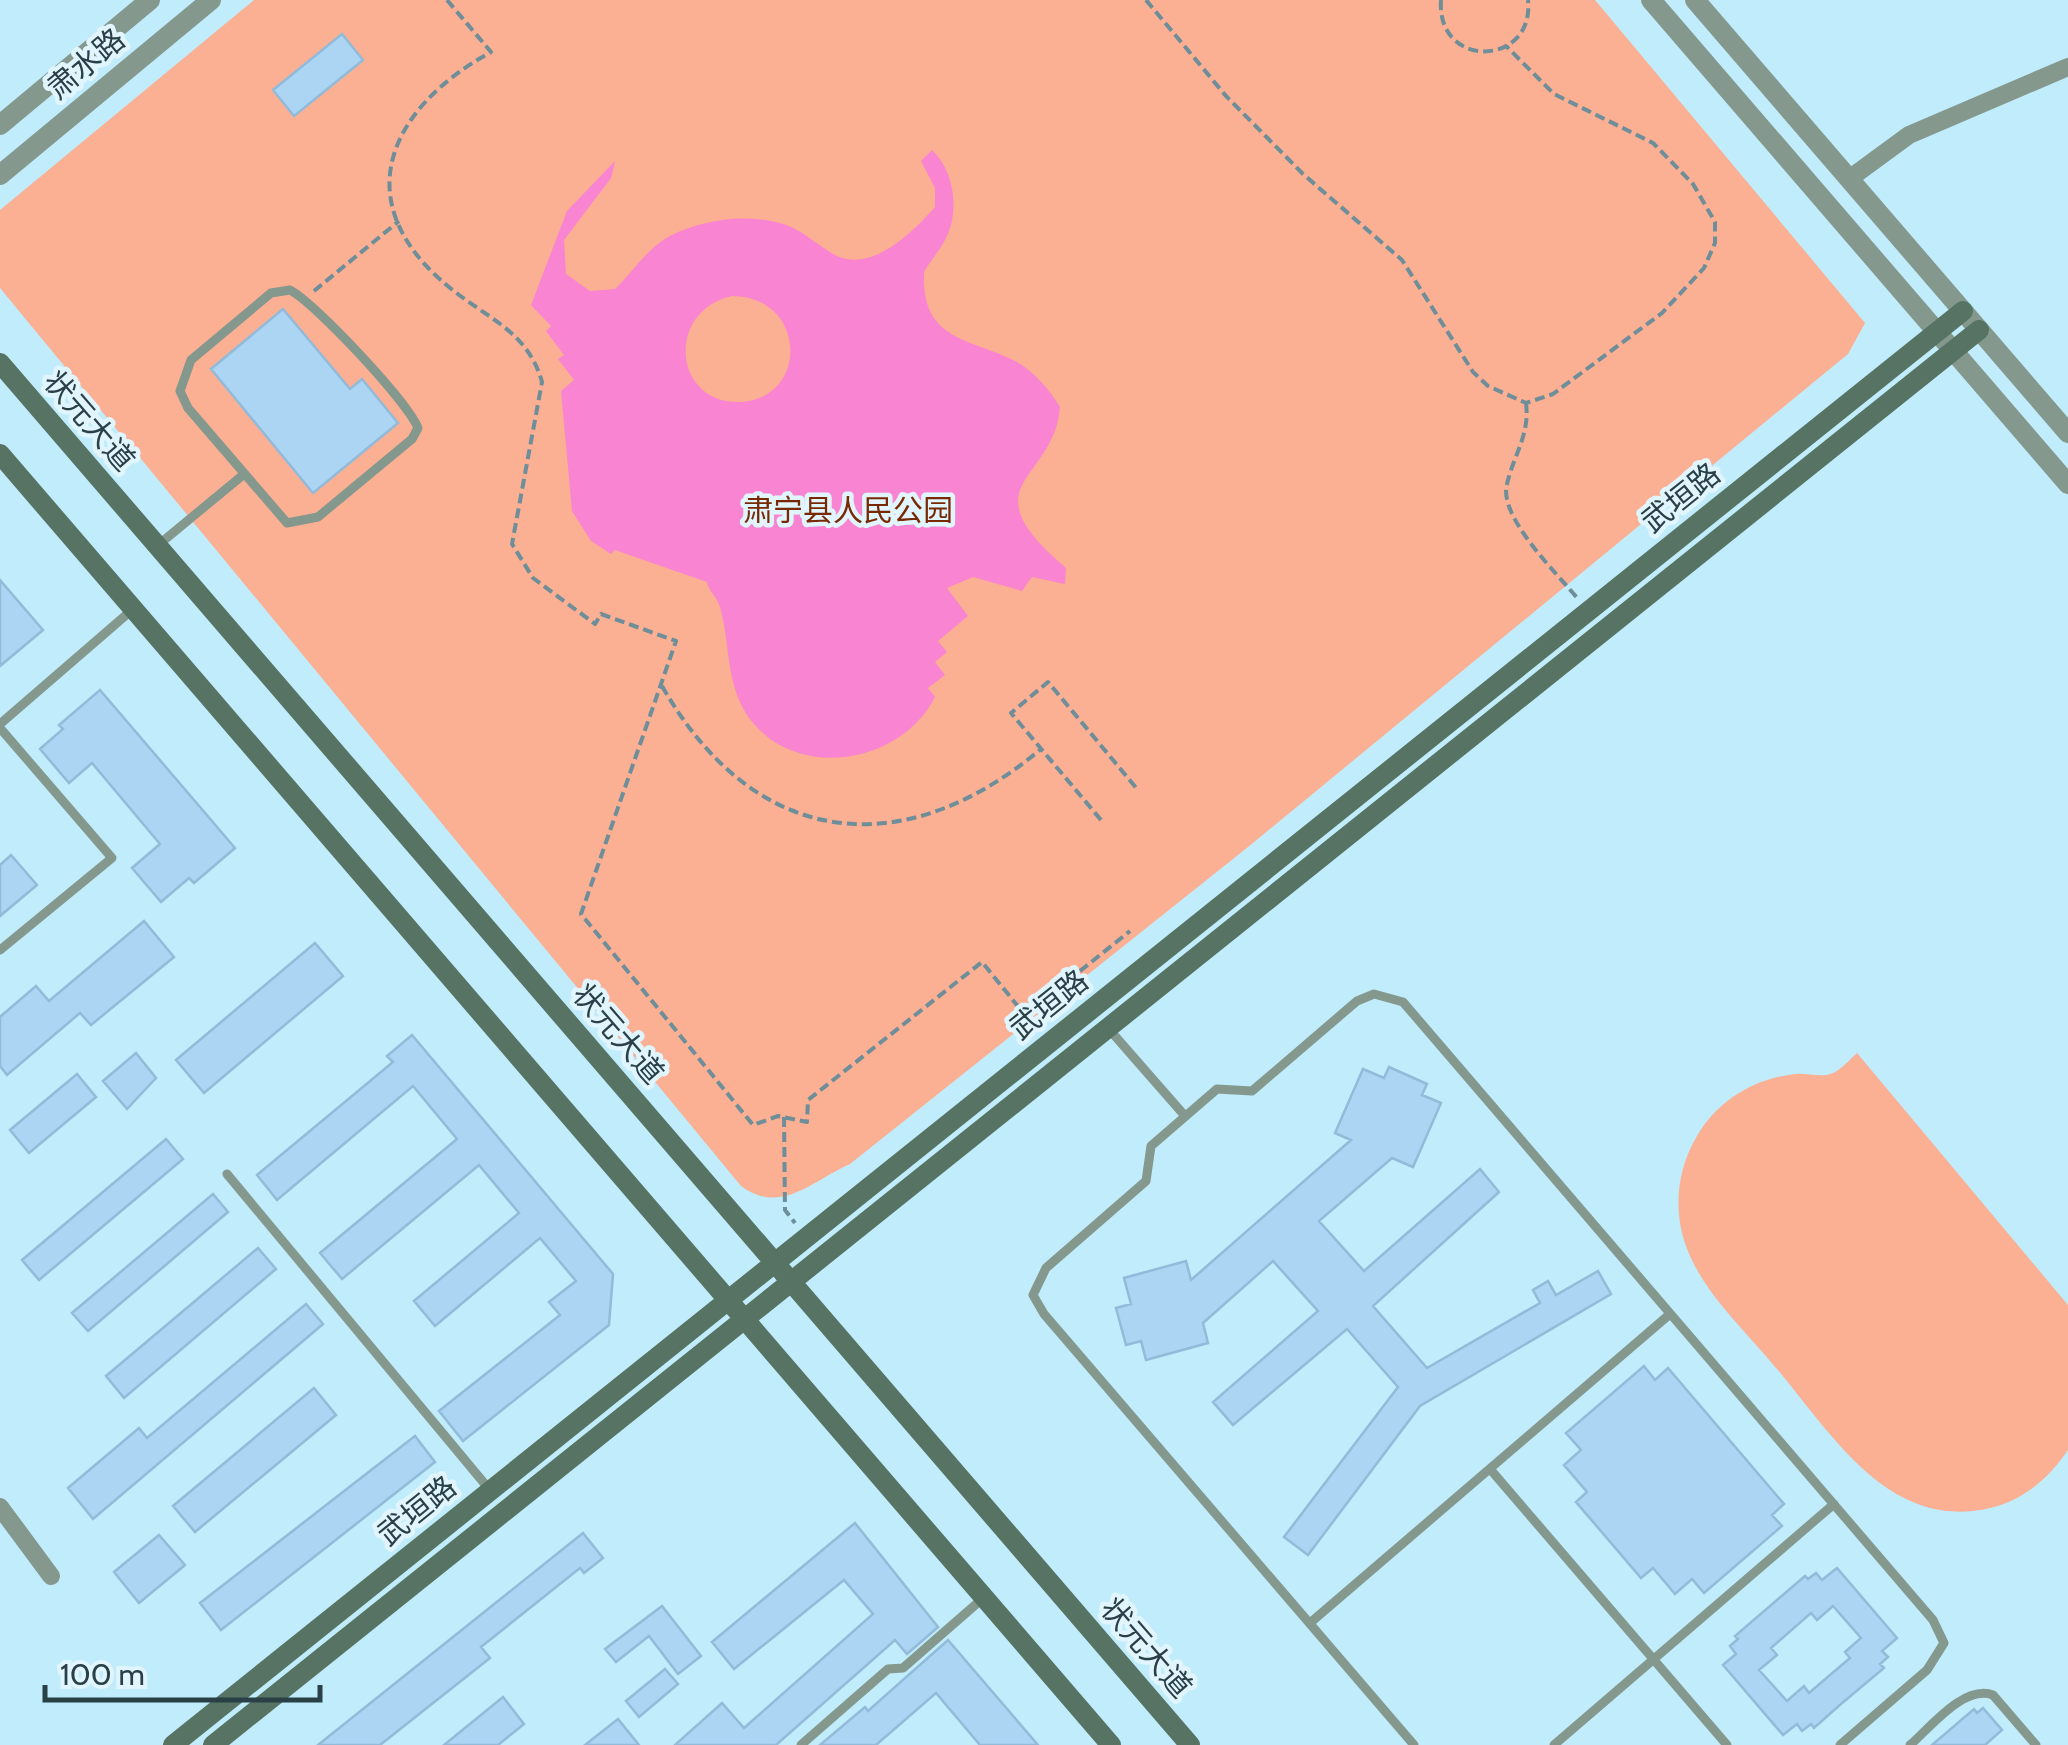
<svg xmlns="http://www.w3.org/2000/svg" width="2068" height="1745" viewBox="0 0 2068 1745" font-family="Cabin,'Noto Sans SC',sans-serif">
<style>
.green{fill:#fbaf93}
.water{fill:#f984d1;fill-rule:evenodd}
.building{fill:#acd5f4;stroke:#92bad9;stroke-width:2.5;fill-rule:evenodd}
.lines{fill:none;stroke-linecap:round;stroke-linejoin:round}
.path{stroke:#6e8e99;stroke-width:4;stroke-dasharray:10 5;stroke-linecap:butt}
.service{stroke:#84988d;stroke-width:9}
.minor{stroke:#84988d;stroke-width:18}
.tertiary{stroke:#84988d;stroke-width:20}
.secondary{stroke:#567364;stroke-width:20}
.labels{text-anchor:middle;stroke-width:9;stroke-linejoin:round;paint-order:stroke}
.street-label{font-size:30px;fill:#294047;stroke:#e0f5fd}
.park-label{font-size:30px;fill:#782902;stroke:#e0f5fd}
</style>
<rect width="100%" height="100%" fill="#c0ecfb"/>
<!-- green -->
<path class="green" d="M254,0H1595L1865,323L1848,354L1248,847L850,1164C813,1180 781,1216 741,1186L0,288V210Z
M1857,1053L2068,1305V1450C2049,1478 2024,1500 1990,1508C1889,1532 1832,1434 1776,1368C1745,1330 1703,1293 1686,1246C1673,1210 1677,1169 1697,1136C1718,1100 1755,1078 1796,1074C1807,1073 1824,1078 1833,1073C1842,1069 1850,1059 1857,1053Z"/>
<!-- water -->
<path class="water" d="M932,150C954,170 960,211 946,238C940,250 931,260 924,272C921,338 965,338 1009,358C1030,367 1048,387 1060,407C1054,483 965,482 1066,568L1065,584L1032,577L1022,591L973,577L947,588L968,616L938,641L947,652L935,662L945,675L928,688L935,697C902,762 803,781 754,724C725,691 731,646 720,607C717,597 708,590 707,582L615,550L611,554L591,541L572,511L561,391L574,380L558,359L564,355L546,331L551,326L531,305L567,211L615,161L611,178L564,240L566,274L590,291L615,289C634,271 646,249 670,236C705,218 754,212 791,227C807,234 821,248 837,256C873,272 913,232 935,207V188L921,161ZM732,296C808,297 809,399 740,402C673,404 665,311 732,296Z"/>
<!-- building -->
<path class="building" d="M342,34L363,60L294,116L273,90Z
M283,309L350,389L362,379L398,423L313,493L211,369Z
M0,580L43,630L0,666Z
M100,690L235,848L194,883L189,878L161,902L132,868L160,844L92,763L69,783L40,749L63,729L59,725Z
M11,855L37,885L0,916V865Z
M144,921L174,957L91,1025L80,1013L7,1075L0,1066V1017L36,986L49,1001Z
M315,943L343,976L204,1093L176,1060Z
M412,1035L613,1274L609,1325L463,1441L439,1411L560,1315L549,1302L576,1281L540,1238L435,1326L414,1301L519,1213L479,1165L342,1279L320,1253L457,1139L413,1086L277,1200L257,1175L393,1062L387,1056Z
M136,1053L156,1078L127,1109L103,1081Z
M1389,1067L1427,1084L1422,1095L1441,1103L1413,1167L1392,1158L1319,1221L1364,1271L1480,1169L1499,1192L1373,1306L1427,1368L1540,1303L1533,1290L1548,1281L1556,1295L1598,1271L1611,1294L1420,1406L1308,1555L1284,1537L1398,1387L1347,1329L1233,1425L1213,1402L1318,1311L1273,1261L1203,1323L1208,1343L1146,1360L1141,1341L1126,1345L1116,1308L1131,1304L1124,1278L1186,1261L1191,1280L1351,1140L1335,1133L1363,1069L1384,1078Z
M77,1074L96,1097L29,1153L10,1130Z
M166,1139L183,1159L39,1280L22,1260Z
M213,1194L228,1212L88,1331L72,1313Z
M258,1248L276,1269L124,1398L106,1376Z
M306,1304L323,1324L93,1519L68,1488L139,1428L147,1438Z
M1644,1366L1655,1380L1668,1368L1784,1504L1772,1515L1782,1526L1704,1593L1692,1579L1675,1594L1653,1568L1641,1578L1576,1502L1587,1492L1564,1465L1581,1450L1566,1433Z
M314,1388L336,1415L195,1532L173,1506Z
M415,1436L435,1462L221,1630L200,1603Z
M855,1523L938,1627L907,1654L895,1640L776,1745H675L722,1703L744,1728L873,1614L844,1580L734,1669L712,1642Z
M583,1533L603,1558L584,1573L580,1568L481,1647L490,1658L380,1745H318Z
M159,1535L185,1565L139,1603L114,1572Z
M1837,1568L1897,1638L1882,1651L1888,1657L1880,1664L1884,1668L1841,1704L1814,1728L1811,1724L1802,1731L1797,1724L1783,1735L1723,1665L1736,1654L1730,1646L1738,1639L1735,1636L1805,1576L1808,1579L1816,1573L1822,1580ZM1833,1606L1861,1638L1845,1652L1850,1658L1809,1693L1804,1686L1787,1701L1759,1670L1777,1655L1771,1648L1811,1613L1817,1620Z
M662,1606L701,1656L678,1674L649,1636L616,1662L605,1649Z
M948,1640L1038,1745H980L936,1693L876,1745H820L865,1707L868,1711Z
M665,1669L678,1684L639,1717L626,1701Z
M503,1697L524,1724L498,1745H444Z
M1983,1708L2002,1730L1985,1745H1932L1974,1709L1977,1713Z
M618,1719L639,1745H585Z"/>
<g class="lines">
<!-- path -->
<path class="path" d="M447,0L491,52C389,108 345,202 449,287C486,318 528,331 542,382L512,544L533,578L595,624L601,614L676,641L581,914L753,1125L778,1116L807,1122L808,1100L982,962L1025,1015L1130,931
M1146,0L1226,96L1303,174L1402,260L1473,372L1488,386L1526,403L1553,394L1662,313L1704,268L1715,243V222L1693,184L1653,143L1554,94L1506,46
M1441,0C1436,70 1535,67 1528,0
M314,291L399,221
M1526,403C1530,435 1514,454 1507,484C1498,517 1557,573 1578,599
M662,686C755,849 903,865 1041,749
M1101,820L1011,713L1048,682L1138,790
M784,1117L785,1210L795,1223"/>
<!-- service -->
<path class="service" d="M290,290C314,302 408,402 418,428L412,439L318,517L287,523L188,408L180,391L191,360L271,293Z
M157,546L243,475
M0,724L133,609
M0,728L112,858L0,950
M1108,1028L1185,1116
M227,1174L489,1489
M1490,1469L1727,1745
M1310,1623L1670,1314
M801,1745L888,1669L903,1668L982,1599
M1414,1745L1044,1314L1033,1295L1046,1268L1146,1181L1151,1146L1217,1089L1252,1091L1357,1001L1374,994L1403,1002L1933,1620L1944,1643L1927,1670L1840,1745
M1554,1745L1834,1504
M1910,1745C1930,1728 1964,1684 1993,1695L2036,1745"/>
<!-- minor -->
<path class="minor" d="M1849,179L1909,135L2068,67
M0,1507L51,1576"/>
<!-- tertiary -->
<path class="tertiary" d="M1651,0L2068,484
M1695,0L2068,433
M0,125L150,0
M0,175L211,0"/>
<!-- secondary -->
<path class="secondary" d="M0,363L1190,1745
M0,454L1111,1745
M173,1745L1963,311
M213,1745L1979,330"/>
</g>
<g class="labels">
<!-- street labels -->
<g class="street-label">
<text transform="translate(86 64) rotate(-40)" y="10">肃水路</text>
<text transform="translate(89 421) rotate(49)" y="10">状元大道</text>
<text transform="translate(1681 498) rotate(-39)" y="10">武垣路</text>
<text transform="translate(1049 1005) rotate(-39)" y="10">武垣路</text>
<text transform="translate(618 1034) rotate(49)" y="10">状元大道</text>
<text transform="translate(417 1511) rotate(-39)" y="10">武垣路</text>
<text transform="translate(1146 1648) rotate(49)" y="10">状元大道</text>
</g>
<!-- park labels -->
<g class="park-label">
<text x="848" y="521">肃宁县人民公园</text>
</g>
</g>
<!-- scale -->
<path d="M45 1685v15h275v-15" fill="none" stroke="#294047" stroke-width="5"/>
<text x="60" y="1685" font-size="30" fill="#294047" stroke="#e0f5fd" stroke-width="8" paint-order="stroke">100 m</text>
</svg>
